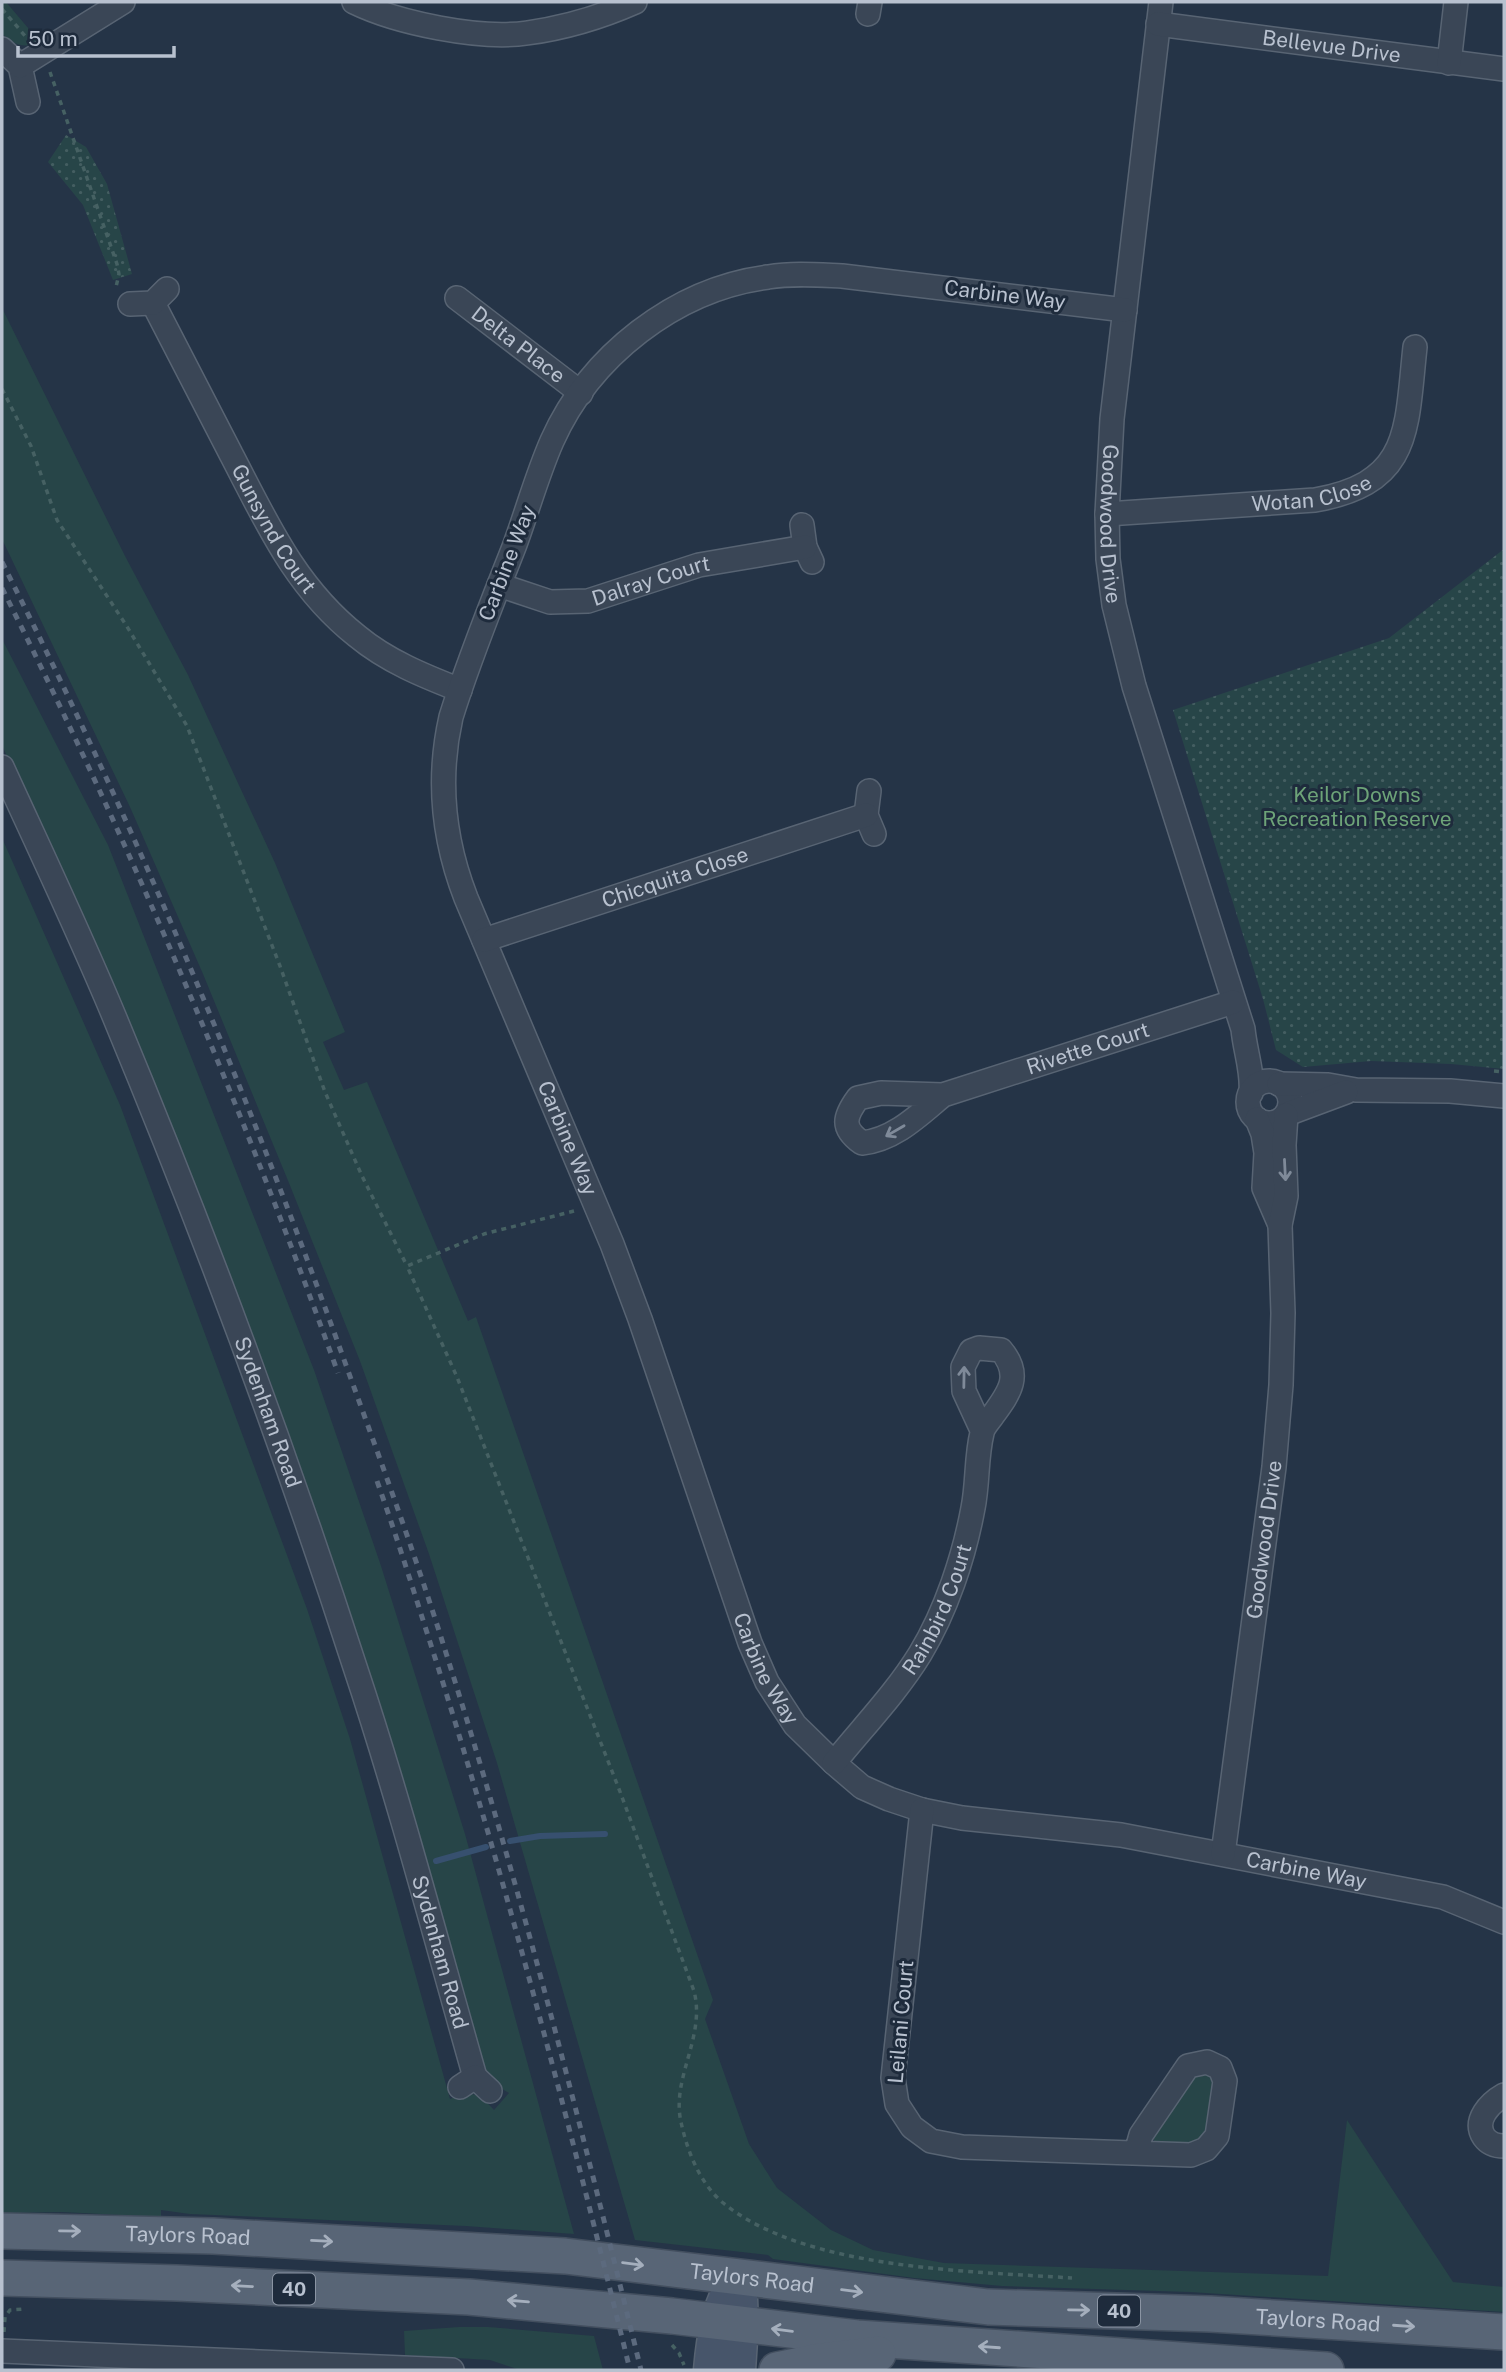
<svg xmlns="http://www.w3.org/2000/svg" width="1506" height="2372" viewBox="0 0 1506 2372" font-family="'Public Sans',sans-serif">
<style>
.green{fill:#274548}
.park{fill:url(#park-dots)}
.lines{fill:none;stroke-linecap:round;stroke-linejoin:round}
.stream{stroke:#37506f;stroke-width:6}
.street-casing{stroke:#586473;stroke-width:26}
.secondary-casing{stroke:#586473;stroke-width:35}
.primary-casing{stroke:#434f5f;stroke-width:38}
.path{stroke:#466163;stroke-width:3.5;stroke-dasharray:5 5;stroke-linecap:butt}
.street{stroke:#3a4656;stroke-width:23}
.secondary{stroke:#47556a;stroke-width:32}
.primary{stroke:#586576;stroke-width:35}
.rail{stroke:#5c6a7e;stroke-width:5;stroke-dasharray:7 7;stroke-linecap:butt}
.oneway{stroke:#7f8a99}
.oneway2{stroke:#a5afbd}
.labels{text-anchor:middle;stroke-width:6;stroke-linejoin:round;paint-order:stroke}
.shield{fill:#1e2b3c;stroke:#8a94a3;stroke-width:2}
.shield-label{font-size:19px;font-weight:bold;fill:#b8c1cf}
.street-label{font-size:21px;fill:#b8c1cf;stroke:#1e2b3c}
.park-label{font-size:21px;fill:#6da378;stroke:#1e2b3c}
</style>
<defs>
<pattern id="park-dots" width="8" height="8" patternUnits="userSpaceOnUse" patternTransform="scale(1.75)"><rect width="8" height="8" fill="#274548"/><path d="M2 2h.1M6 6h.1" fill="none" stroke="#445e61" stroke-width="1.8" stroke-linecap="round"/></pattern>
</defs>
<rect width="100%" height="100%" fill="#253447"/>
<!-- green -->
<path class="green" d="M2,2H6L40,42C22,49 16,45 2,34Z
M2,308L125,556L188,675L275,863L345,1032L323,1042L344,1090L367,1082L468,1321L476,1317L713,2000L705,2019L749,2144L777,2188L831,2230L873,2250L944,2263L1328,2276L1347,2120L1453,2282L1504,2287V2312L1190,2292L1002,2286L914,2278L773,2259L768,2255L635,2240L497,1763L429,1554L360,1361L289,1183L203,974L130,807L2,539Z
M2,639L108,845L314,1370L381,1566L465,1834L574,2234L466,2226L190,2214L161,2210V2217L62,2212L2,2213V838L120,1105L307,1609L350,1739L450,2099C472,2090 479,2093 494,2110L509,2093L497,2086L486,2072L397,1775L271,1383L201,1204L2,745Z
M1203,2073L1210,2077C1217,2088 1209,2139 1194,2143C1183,2147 1166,2143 1155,2143L1153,2136L1192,2078L1196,2074Z
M459,2327H488L594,2336L603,2370H520L490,2360L405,2355L404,2331Z"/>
<!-- park -->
<path class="park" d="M66,135L86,147L107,184L132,274L113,280L83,205L48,162Z
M1504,549V1069L1451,1064L1371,1061L1303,1067L1276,1050L1263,999L1173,710L1389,638Z"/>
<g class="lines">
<!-- stream -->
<path class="stream" d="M510,1841L540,1836L605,1834
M436,1861L486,1847"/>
<defs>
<g id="street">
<path d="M354,2C397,23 480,40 527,33C564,28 601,17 635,2"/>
<path id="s1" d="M1161,2L1112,419L1107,514L1108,559L1114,605L1134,686L1243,1029C1245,1051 1253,1071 1251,1093"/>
<path d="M868,14L870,2"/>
<path id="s2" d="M1158,24L1504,69"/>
<path d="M2,49L20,66L28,102"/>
<path d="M1449,63L1456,2"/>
<path d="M20,66L123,2"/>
<path id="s3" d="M457,298L581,393"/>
<path id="s4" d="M153,303C179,354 205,404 231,454C267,523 295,587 357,636C387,661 424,676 460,690"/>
<path d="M130,304L153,303L167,289"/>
<path id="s5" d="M1125,310L842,276C818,275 793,273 768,277C675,289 590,356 552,441C537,475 527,512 514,547C492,603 469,659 451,717C437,779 443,839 466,898L612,1244L640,1319L750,1643L767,1682L795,1725L834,1763L862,1787L889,1799L922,1810L962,1818L1121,1835L1443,1897L1504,1922"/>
<path id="s6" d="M1107,514L1315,500C1412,483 1406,429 1415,347"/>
<path d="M802,525L805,547L812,562"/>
<path id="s7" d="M499,585L550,602L588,601L699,565L805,547"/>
<path id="s8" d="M2,767C40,850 79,932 114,1016C203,1230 284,1447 355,1667C400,1802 436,1940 475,2077"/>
<path d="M869,791L866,815L874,834"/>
<path id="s9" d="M484,940L866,815"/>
<circle cx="1269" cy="1102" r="21"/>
<path d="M1279,1084L1328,1085L1356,1090L1450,1091L1504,1096"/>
<path id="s10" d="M943,1095C919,1115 894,1140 862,1143C841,1128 844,1117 858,1098L881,1093L943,1095L1233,1002"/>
<path d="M1287,1114L1346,1092"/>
<path d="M1257,1119L1263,1134L1266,1153L1264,1188L1280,1225"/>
<path id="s11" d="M834,1763C863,1727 896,1693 920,1654C946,1611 964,1557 973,1508C978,1484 976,1457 982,1433C983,1427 989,1421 993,1415C1010,1392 1022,1375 1001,1350L979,1348L971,1351L963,1367L964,1391L982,1430"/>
<path d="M922,1810L893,2078L897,2104L912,2127L931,2141L962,2147L1191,2155L1206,2149L1217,2136L1225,2081L1220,2068L1207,2062L1188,2066L1141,2135L1136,2153"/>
<path id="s12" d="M1223,1854L1274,1467L1281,1385L1283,1313L1280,1225L1286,1196L1284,1145L1286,1115"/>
<path d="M460,2087L475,2077L490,2091"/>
<path d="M1504,2095C1490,2103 1473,2120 1484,2137C1489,2144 1496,2146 1504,2146"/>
<path d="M2,2351L452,2370"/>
</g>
<path id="secondary" d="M710,2370C713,2335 718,2306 736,2276
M739,2370L742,2325L741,2298"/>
<g id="primary">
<path id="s13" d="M2,2231L213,2236L565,2256L988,2307L1210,2314L1504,2332"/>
<path d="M2,2278L177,2283L469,2297L672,2316L857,2338L1326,2370"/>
<path d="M777,2370L820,2361L878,2354"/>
</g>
</defs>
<!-- street casing -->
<use href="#street" class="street-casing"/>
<!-- secondary casing -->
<use href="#secondary" class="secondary-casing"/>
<!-- primary casing -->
<use href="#primary" class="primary-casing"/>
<!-- path -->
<path class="path" d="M2,9L26,37
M50,72L117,264L119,274L116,287
M2,389L31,446L57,520L126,625L187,726L280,966L325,1092L362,1176L407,1266
M1494,1071L1504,1072
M574,1211L484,1234L407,1266L457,1377L619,1789L694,1991C706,2037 671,2078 681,2122C687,2150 699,2182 722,2202C804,2270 969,2271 1072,2278
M4,2332L5,2317L10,2310L24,2309
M672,2345L679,2353L684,2365"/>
<!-- street -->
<use href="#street" class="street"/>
<!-- secondary -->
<use href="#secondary" class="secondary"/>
<!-- primary -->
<use href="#primary" class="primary"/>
<!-- rail -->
<path class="rail" d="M2,562C136,827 251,1100 351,1379C384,1470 417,1560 446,1653C521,1889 582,2129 641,2370
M2,588C129,841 242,1106 338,1373
M377,1481C399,1543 418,1605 438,1667C511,1899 572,2134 630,2370"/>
</g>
<!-- one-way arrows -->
<defs><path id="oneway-shaft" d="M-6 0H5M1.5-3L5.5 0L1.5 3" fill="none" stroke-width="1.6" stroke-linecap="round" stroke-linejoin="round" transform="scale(1.75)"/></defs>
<g class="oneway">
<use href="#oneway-shaft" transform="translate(895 1131) rotate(150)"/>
<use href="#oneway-shaft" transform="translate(1285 1170) rotate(87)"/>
<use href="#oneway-shaft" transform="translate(964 1377) rotate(-89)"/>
</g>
<g class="oneway2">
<use href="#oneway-shaft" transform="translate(70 2231) rotate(1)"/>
<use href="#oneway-shaft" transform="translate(322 2241) rotate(3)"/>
<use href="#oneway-shaft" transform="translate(633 2264) rotate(7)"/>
<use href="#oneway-shaft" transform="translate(242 2286) rotate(-177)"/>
<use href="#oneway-shaft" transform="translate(852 2291) rotate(7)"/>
<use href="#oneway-shaft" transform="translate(518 2301) rotate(-175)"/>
<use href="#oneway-shaft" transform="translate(1079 2310) rotate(1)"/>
<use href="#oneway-shaft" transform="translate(1404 2326) rotate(4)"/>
<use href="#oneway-shaft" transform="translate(782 2330) rotate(-173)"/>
<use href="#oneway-shaft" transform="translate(989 2347) rotate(-176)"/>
</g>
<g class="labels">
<!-- shield labels -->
<g class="shield">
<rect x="273" y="2273.5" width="42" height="31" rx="5"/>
<rect x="1098" y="2295.5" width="42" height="31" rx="5"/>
</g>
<g class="shield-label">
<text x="294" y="2296">40</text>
<text x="1119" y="2318">40</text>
</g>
<!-- street labels -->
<g class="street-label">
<text dy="7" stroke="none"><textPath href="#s2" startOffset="175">Bellevue Drive</textPath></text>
<text transform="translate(1005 295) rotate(7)" y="7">Carbine Way</text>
<text dy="7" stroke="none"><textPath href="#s3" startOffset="77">Delta Place</textPath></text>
<text dy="7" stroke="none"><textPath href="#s6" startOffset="206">Wotan Close</textPath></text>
<text dy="7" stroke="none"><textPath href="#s1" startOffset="525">Goodwood Drive</textPath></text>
<text dy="7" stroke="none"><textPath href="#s4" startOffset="256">Gunsynd Court</textPath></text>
<text transform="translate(507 563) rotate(-69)" y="7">Carbine Way</text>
<text dy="7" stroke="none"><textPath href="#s7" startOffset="158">Dalray Court</textPath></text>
<text dy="7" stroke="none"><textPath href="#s9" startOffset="201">Chicquita Close</textPath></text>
<text dy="7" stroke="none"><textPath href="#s10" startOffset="387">Rivette Court</textPath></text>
<text dy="7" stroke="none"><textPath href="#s5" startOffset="1381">Carbine Way</textPath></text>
<text dy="7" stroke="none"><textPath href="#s8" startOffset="698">Sydenham Road</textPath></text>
<text dy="7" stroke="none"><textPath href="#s12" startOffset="317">Goodwood Drive</textPath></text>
<text dy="7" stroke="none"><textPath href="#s11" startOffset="187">Rainbird Court</textPath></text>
<text dy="7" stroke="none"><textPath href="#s5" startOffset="1948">Carbine Way</textPath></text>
<text dy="7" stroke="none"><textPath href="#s5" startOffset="2557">Carbine Way</textPath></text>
<text dy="7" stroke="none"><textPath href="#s8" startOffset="1265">Sydenham Road</textPath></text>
<text transform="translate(901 2022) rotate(-85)" y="7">Leilani Court</text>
<text dy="7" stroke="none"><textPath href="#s13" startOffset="186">Taylors Road</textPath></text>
<text dy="7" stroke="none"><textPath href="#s13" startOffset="752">Taylors Road</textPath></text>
<text dy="7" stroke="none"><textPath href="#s13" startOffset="1320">Taylors Road</textPath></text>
</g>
<!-- park labels -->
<g class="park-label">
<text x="1357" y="802">Keilor Downs<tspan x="1357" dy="24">Recreation Reserve</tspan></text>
</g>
</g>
<!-- border -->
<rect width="1506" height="2372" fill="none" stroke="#b8c1cf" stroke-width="7"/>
<!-- scale -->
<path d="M18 46v10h156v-10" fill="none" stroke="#b8c1cf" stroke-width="3.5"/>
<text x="28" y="46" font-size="21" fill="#b8c1cf" stroke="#1e2b3c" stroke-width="5" paint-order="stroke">50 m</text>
</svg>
